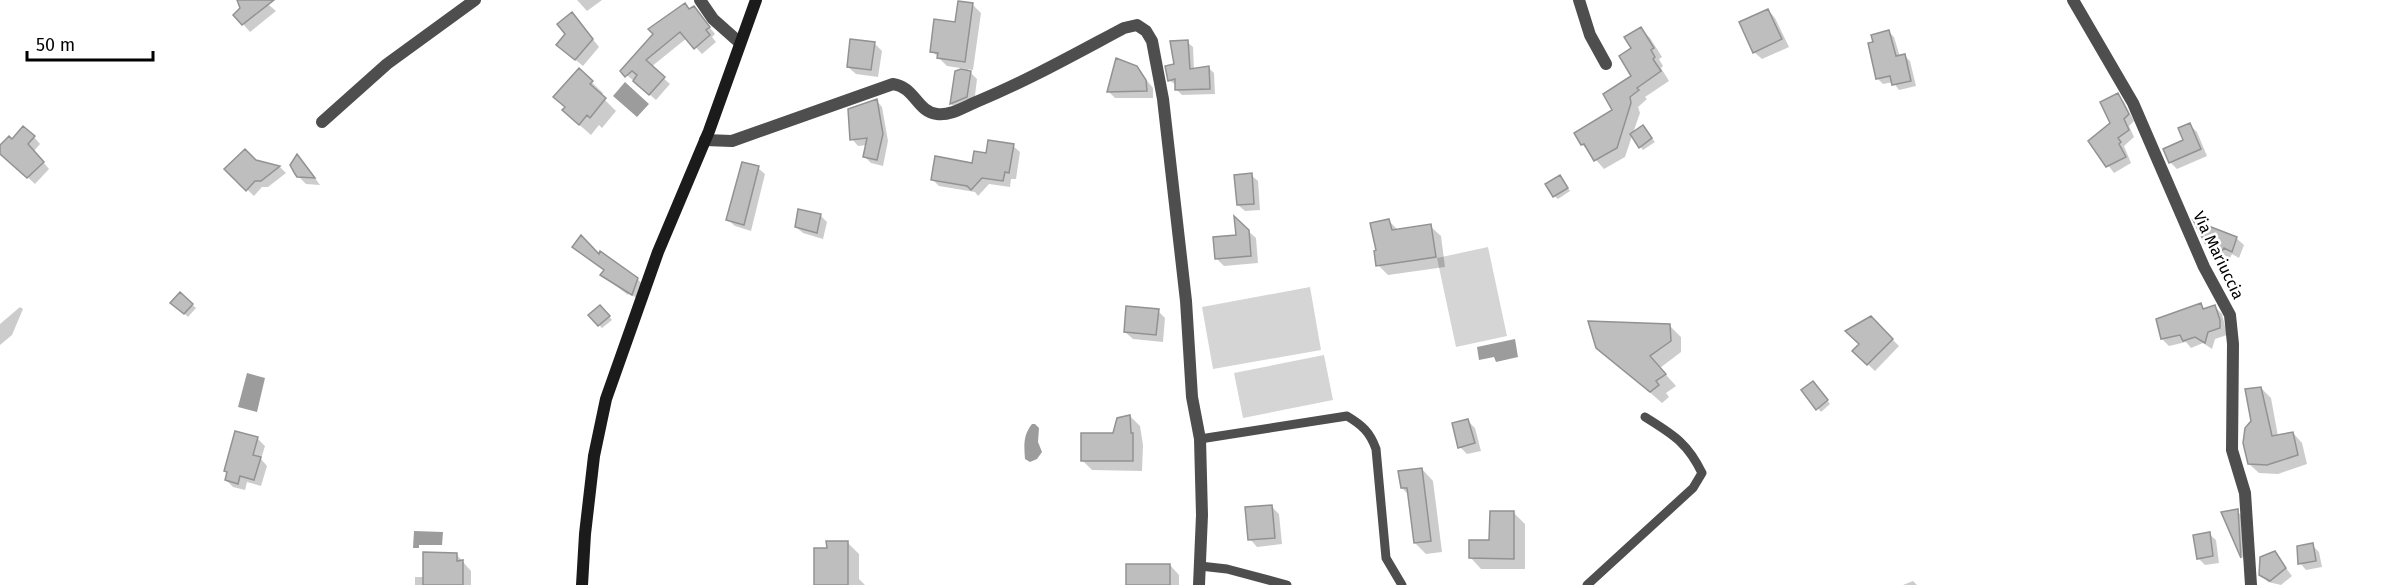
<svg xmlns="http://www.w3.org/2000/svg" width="2399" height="585" viewBox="0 0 2399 585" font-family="'Fira Sans',sans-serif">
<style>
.green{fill:#d5d5d5}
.water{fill:#9c9c9c}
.shadow{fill:#0003}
.building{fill:#bebebe;stroke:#929292;stroke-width:1.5}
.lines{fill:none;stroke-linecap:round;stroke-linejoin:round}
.lane{stroke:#4e4e4e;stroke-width:9}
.street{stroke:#4e4e4e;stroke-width:12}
.secondary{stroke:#1b1b1b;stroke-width:12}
.labels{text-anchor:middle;stroke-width:5;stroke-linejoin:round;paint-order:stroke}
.street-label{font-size:16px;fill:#000;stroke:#fff}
</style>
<rect width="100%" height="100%" fill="#fff"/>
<!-- green -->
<path class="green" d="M1488,247L1507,336L1456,347L1437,258Z
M1310,287L1321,350L1213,369L1202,307Z
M1324,355L1333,400L1243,418L1234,373Z"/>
<!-- water -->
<path class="water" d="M625,82L649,104L637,117L613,96Z
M1515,339L1518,357L1496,362L1494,357L1479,360L1477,347Z
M247,373L265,378L257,412L238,407Z
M1032,424H1035L1039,428L1038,442L1042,452L1037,459L1030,462L1025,459C1024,446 1023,435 1032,424Z
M414,531L443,532L442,545H419V548H413Z"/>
<!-- shadow -->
<path class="shadow" d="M239,0H263L276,11L250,32L243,24Z
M577,0H602L587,11Z
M972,4L981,13L973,70L947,66L932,51Z
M694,8L715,34L712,37L716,42L702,54L687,38L651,67L670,84L656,100L622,71Z
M1768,10L1775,18L1789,47L1762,59L1754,52Z
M579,21L599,47L583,66L566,52Z
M1641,29L1650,38L1662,57L1659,59L1663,66L1661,68L1669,81L1645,97L1647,99L1638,107L1640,113L1633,133L1646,130L1655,142L1643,150L1632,136L1625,157L1604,169L1582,144L1614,111L1634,76L1633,49Z
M1889,32L1894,37L1900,57L1905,56L1910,61L1916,86L1899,90L1893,82L1883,84L1878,79L1870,45Z
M1187,42L1193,47L1194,70L1209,68L1214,73L1215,94L1182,95L1177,90L1176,85L1169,80Z
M874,43L882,51L878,77L856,74L848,67Z
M1136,67L1153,88V98H1115L1108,91Z
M967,69L977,79L974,104L958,111L951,104L956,72Z
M579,70L603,93L601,96L616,111L602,128L599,125L591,135L575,121Z
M2118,95L2124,102L2134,121L2129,126L2134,137L2124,146L2131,163L2114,173L2090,141L2112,124Z
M876,100L882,107L888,141L883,166L871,163L865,157L867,145L858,146L852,139Z
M2190,125L2197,132L2207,156L2177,169L2170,162L2185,141Z
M34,137L40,144L34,151L49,169L35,184L0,152V148L12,141Z
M1013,146L1020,152L1016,179H1011L1010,187L989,184L978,196L975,192L939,186L932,179L974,164L987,154Z
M298,157L305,164L320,185L306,184L298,176Z
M255,161L280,167L286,173L268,187H262L254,196L226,169Z
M758,168L765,174L751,231L735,226L728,220Z
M1251,175L1258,181L1260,210L1245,211L1238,205Z
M1560,177L1570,191L1558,199L1554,196Z
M820,215L827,222L823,239L803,233L796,227Z
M1236,220L1256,238L1258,263L1224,266L1217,259L1238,236Z
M1388,220L1399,231L1430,226L1441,236L1445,267L1388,275L1378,265V252Z
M2236,238L2244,245L2239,258L2232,254L2230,258L2214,250L2206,242Z
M599,256L637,279L644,285L638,299L629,293L628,295L602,275L605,271Z
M180,294L196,308L188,317L172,302Z
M2201,305L2206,310L2215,307L2222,314L2227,335L2215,339L2212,349L2203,343L2191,348L2186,342L2169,346L2162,339Z
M20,307L23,309L12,335L0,345V324Z
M604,310L612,320L602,328L599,325Z
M1158,311L1165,318L1163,342L1133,339L1125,332Z
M1871,318L1899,346L1875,371L1854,351L1861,344Z
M1670,326L1681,337V352L1660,368L1676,386L1666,393L1669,397L1662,403L1606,354Z
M1816,386L1830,404L1821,412L1803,390Z
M2261,388L2271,398L2278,436L2293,433L2302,443L2307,464L2278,474L2259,473L2249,464L2253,421Z
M1130,416L1140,426L1143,445L1142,471L1092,470L1082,460L1114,435Z
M1468,421L1475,428L1481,451L1467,454L1460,447Z
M236,432L258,439L265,446L261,459L267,466L261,486L247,482L245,490L233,487L226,480L228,474L225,471Z
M1422,469L1433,481L1442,552L1426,554L1415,543L1409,495L1402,488Z
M1271,506L1279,514L1282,544L1257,547L1250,539Z
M2237,511L2244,518L2247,562L2242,557L2224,513Z
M1514,513L1525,524V569H1481L1470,557L1491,542Z
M2209,534L2216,540L2219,563L2205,565L2198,558Z
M847,542L859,554V579L865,585H816L828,549Z
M2312,545L2319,552L2322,567L2306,570L2300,563Z
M2275,553L2292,576L2281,585L2268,582L2260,574Z
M456,554L471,571V585H415V577H424Z
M1170,565L1179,575V585H1127Z
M1913,581L1917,585H1903Z"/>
<!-- building -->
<path class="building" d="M237,0H274L242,25L233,15L240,8Z
M958,1L973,3L965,62L937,58L938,53L930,52L934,19L955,22Z
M685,3L689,9L694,6L710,27L706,30L710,35L694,49L680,32L646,60L665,77L649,95L633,81L637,75L632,71L625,77L620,71L653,34L648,29Z
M1768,9L1782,39L1753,53L1739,22Z
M572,12L593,39L575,60L556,45L565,34L557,24Z
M1641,27L1654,48L1651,50L1655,57L1653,59L1661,71L1637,88L1639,90L1630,97L1631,103L1617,148L1594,161L1584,144L1581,145L1574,133L1612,110L1603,94L1631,76L1619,56L1631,48L1624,37Z
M1889,30L1896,56L1905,54L1911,81L1892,85L1890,76L1876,79L1868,43L1873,42L1871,35Z
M850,39L875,42L871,70L847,67Z
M1188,40L1190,69L1209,66L1210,89L1175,90V79L1168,81L1165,66L1174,64L1170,41Z
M1116,58L1137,66L1146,80L1147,91L1107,92Z
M579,68L593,81L590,84L606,98L590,118L587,115L579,125L562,110L565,107L553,97Z
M961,69L971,71L967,97L950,104L955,71Z
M2118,93L2129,114L2124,119L2129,130L2118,138L2121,142L2119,144L2126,157L2106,167L2088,141L2110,123L2100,102Z
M877,99L883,134L877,160L863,157L867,138L850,140L848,109Z
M2190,123L2201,149L2169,163L2163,149L2183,140L2178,128Z
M1643,125L1652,138L1639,148L1630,134Z
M23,126L35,136L28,144L44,162L27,178L0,154V145L9,136L12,139Z
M988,140L1014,144L1009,173L1005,172L1003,181L982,178L971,190L967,186L931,180L935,156L972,163L974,151L986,153Z
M245,149L256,160L280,166L261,181H255L246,191L224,169Z
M297,154L315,178L297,177L295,174L290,165Z
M742,162L759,166L744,225L726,220Z
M1252,173L1254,204L1237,205L1234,175Z
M1560,175L1568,188L1553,197L1545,184Z
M798,209L821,214L817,233L795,227Z
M1234,216L1249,230L1251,256L1215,259L1213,237L1236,235Z
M1389,219L1392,230L1431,224L1436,257L1376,266L1374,251L1376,250L1370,223Z
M2193,220L2237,237L2232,252L2224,248L2222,251L2205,243Z
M581,235L599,254L600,251L638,278L632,295L600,275L604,270L572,247Z
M180,292L193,304L184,314L170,303Z
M2201,303L2203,309L2215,305L2220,320V328L2208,332L2205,343L2195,337L2183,341L2180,335L2161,339L2156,319Z
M600,305L610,316L598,326L588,315Z
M1126,306L1159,309L1156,335L1124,332Z
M1871,316L1893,339L1867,365L1852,351L1859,344L1845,331Z
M1588,321L1670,324L1671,341L1650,356L1666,374L1656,381L1659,385L1650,392L1596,348Z
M1813,381L1828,400L1816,410L1801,390Z
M2261,387L2272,436L2293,432L2298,455L2267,465L2248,464L2243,443L2245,428L2251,421L2245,389Z
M1130,415L1131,433H1133V461H1081V433H1113L1117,418Z
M1468,419L1475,443L1458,448L1452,423Z
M235,431L258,437L253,455L261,457L254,480L240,476L238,484L225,480L227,472L224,471Z
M1422,468L1431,541L1414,543L1407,488H1401L1398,471Z
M1272,505L1275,538L1248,540L1245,507Z
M2238,509L2241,558L2221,512Z
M1490,511H1514V559L1469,558V540H1489Z
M2210,532L2213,556L2197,559L2193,535Z
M826,541H848V585H814V548H827Z
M2313,543L2316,561L2298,564L2297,546Z
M2275,551L2286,568L2270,581L2259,575L2260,557Z
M423,552L457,553V561L463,560V585H423Z
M1126,564H1170V585H1126Z"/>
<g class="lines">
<!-- lane -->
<path class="lane" d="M1200,439L1347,416C1362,425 1370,432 1376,449L1386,558L1402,585
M1200,566L1227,569L1287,585
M1587,585L1693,488L1702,473C1687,442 1672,434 1645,417"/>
<!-- street -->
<path class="street" d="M700,0L713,19L740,43
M1579,0L1590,35L1606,64
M2073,0L2133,103L2204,267L2230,315L2233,344L2232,450L2245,493L2251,585
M322,122L387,64L475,0
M705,140L732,141L893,84C915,87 917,112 937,114C950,116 964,107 976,102C1027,81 1075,54 1124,28L1137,25L1146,31L1152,41L1163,99L1186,301L1192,397L1200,439L1202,515L1199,585"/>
<!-- secondary -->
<path class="secondary" d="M582,585L585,534L594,456L606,399L658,252L709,131L756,0"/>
</g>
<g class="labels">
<!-- street labels -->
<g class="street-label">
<text transform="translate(2219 255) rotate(64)" y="6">Via Mariuccia</text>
</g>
</g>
<!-- scale -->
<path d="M27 51v9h126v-9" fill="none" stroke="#000000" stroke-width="3"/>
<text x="36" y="51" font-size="18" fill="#000000" stroke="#ffffff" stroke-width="4.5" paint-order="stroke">50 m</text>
</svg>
